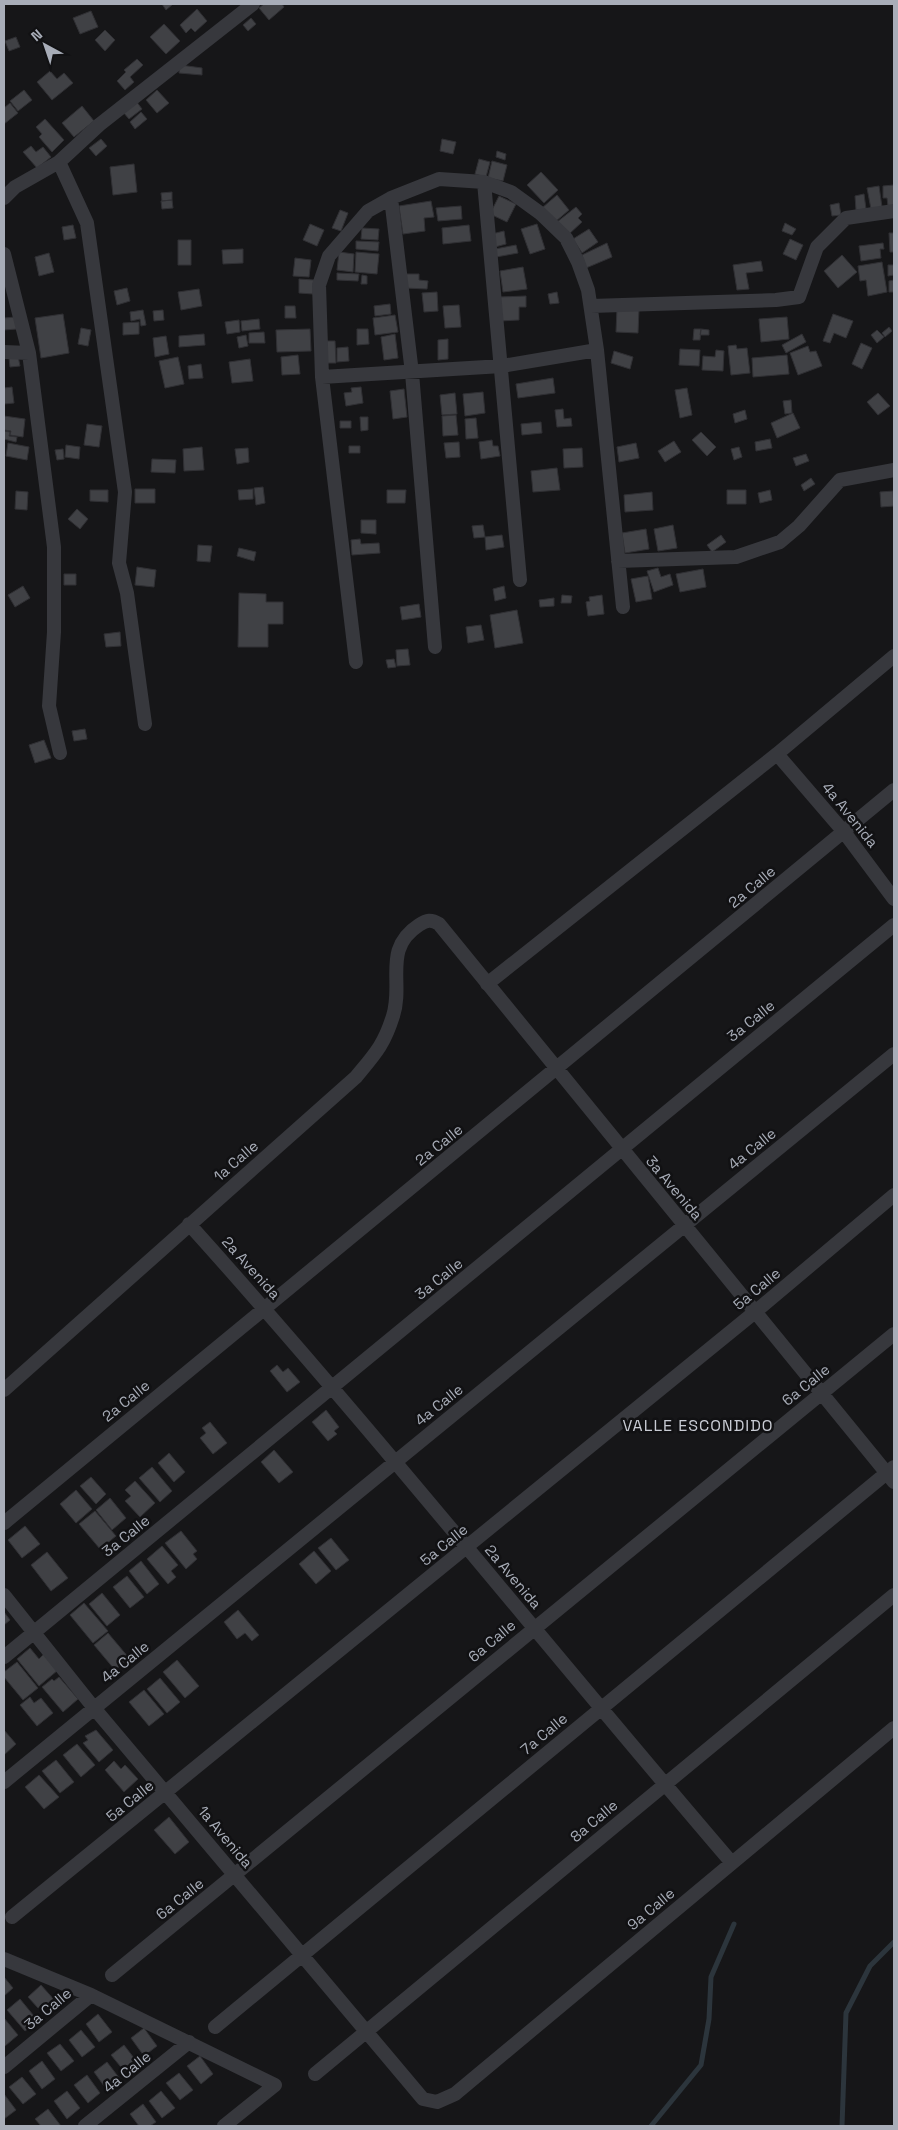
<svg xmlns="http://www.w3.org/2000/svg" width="898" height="2130" viewBox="0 0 898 2130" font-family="'Space Grotesk',sans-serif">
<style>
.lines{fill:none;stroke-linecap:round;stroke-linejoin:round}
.stream{stroke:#2c353c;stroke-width:5}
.building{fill:#404145;stroke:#303034}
.minor{stroke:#37383d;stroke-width:14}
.labels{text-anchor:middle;stroke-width:5;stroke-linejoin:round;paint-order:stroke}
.street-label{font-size:15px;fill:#a8adb8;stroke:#111113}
.neighbourhood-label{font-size:16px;letter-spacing:1px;fill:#c9ccd4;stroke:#111113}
</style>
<rect width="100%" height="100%" fill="#161618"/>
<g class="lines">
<!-- stream -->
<path class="stream" d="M651,2126L701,2065L709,2019L711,1977L734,1924
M842,2126L846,2013L870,1966L894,1942"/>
</g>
<!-- building -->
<path class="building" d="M162,4H173L166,10Z
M264,4H282L284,7L269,20L259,8Z
M197,9L207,21L195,32L191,28L186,33L180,25Z
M91,11L98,27L80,34L73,18Z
M251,18L256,24L248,31L243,25Z
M164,24L180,41L166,54L150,37Z
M105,30L115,40L105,51L95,40Z
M16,37L20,47L9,51L5,41Z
M137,59L143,65L130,77L134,82L125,90L117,81L126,72L124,70Z
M180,65L202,68V75L179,73Z
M50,71L57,79L64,73L73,83L52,100L37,82Z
M24,90L32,100L18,111L10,101Z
M157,90L169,103L157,113L146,100Z
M136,101L142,109L129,119L123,112Z
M10,103L18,113L4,124V108Z
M82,106L94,121L74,137L62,123Z
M141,112L147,119L135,129L130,122Z
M45,119L64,140L52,152L39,137L42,134L36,127Z
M101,139L107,146L96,156L89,148Z
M442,139L456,142L453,154L440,151Z
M31,146L36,152L43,147L51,157L37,168L23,152Z
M497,151L506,154L505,160L496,157Z
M479,159L490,162L486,177L475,174Z
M492,161L507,165L503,181L488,178Z
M134,164L137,192L113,195L110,167Z
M541,172L558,190L544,203L527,185Z
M894,185V206H888L887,198H883V186Z
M879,186L882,207L871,209L867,188Z
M172,192V200L162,201L161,193Z
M864,194L866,209L856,210L855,196Z
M557,195L569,210L555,222L542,208Z
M499,196L516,204L507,222L490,214Z
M172,200L173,208L162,209L161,201Z
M431,201L434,217L424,218L425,231L403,234L399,206Z
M839,203L841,215L832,216L830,205Z
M461,206L462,219L438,221L436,208Z
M576,207L582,214L578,218L582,222L568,235L557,222Z
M340,210L348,213L341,231L332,228Z
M785,223L796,229L792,235L782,231Z
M310,224L324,230L317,246L303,240Z
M537,224L545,249L530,254L521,229Z
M73,225L76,238L64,240L62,227Z
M469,225L471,241L443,244L442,228Z
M362,228L379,229L378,240L361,239Z
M589,229L598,242L582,253L573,239Z
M504,231L506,244L495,247L492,234Z
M889,233H894V252H890Z
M790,239L803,245L796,260L783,254Z
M178,240H191V265H178Z
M356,241L379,242L378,251L356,249Z
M607,243L612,257L586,268L582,255Z
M883,243L884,249H880L881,258L861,261L859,246Z
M516,245L518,253L496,257L495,249Z
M243,249V263L223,264L222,250Z
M339,252L354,254L353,272L337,270Z
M356,252L379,254L377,274L355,272Z
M49,253L54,272L39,276L35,257Z
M842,255L857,272L838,288L824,271Z
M295,258L311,260L309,277L293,276Z
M761,261L763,271L746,273L749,289L737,290L733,265Z
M882,262L887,292L868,296L866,280L860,281L858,266Z
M888,265H894V275L888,276Z
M523,267L527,289L503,292L500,271Z
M337,273L359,274L358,281L337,280Z
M406,274H419V280L428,281L427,289L405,288Z
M362,275L367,276V284H361Z
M299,279L314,280L313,294L299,293Z
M894,280V292H889V281Z
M127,288L130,301L117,305L114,291Z
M199,289L202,306L181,310L178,292Z
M437,292L438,311L424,312L422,293Z
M557,292L559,303L550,304L548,294Z
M526,296V307H519V320L500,321L499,297Z
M390,304L391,314L375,316L374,306Z
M459,305L461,327L445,328L443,306Z
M285,306H295L296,318H285Z
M617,308L639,309L638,333L616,332Z
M143,310L146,325L141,326L140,319L131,321L130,312Z
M163,310L164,320L154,321L153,311Z
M63,314L69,353L41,358L35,318Z
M833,314L853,321L846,338L834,333L830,343L823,341Z
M395,315L398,332L375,335L373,318Z
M16,317L17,329L4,330V318Z
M787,317L789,339L761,342L759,319Z
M259,319L260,329L242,331L241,321Z
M239,320L240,332L227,334L225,322Z
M139,322V334L123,335V323Z
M889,327L892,331L885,337L882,333Z
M81,328L91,330L88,346L78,344Z
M310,329L311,351L277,352L276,330Z
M357,329H368L369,344L357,345Z
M694,329H701L700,340H693Z
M701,329L709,330V335H700Z
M877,330L884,337L877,343L871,335Z
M264,332L265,343H249V333Z
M204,334L205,345L179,347V336Z
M395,334L398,358L384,360L381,337Z
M802,334L806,342L786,353L782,345Z
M246,335L248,346L239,348L237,337Z
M166,336L169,354L155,357L153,338Z
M448,339V359L438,360V340Z
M326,341H335L336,363H327Z
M861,343L872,348L862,369L852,364Z
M736,345L737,349L747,348L750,373L731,375L728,346Z
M808,346L810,352L816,351L822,366L798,375L790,353Z
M348,347L349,361L337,362V348Z
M680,349L700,350L699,366L679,365Z
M716,350L724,351L723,371L702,370L703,356L715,357Z
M614,351L633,357L630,369L611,363Z
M298,355L300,374L282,375L281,357Z
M787,355L789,374L753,377L752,358Z
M18,356L20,366L10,367L9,358Z
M178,357L184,384L165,388L159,361Z
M250,359L253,381L232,383L229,362Z
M201,364L203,378L189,379L188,366Z
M553,378L555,393L518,398L516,384Z
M12,387L14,403L4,404V388Z
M361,387L363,403L346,406L344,393L352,392L351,388Z
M687,388L692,415L680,418L675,390Z
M404,389L407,417L393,419L390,391Z
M483,392L485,413L465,416L463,394Z
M455,393L457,414L442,415L440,395Z
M878,393L890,406L878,415L867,402Z
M791,400L792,413L785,414L783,401Z
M563,409L564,419L571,418L572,426L557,427L555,410Z
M745,410L747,419L735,423L733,414Z
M793,413L800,428L777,438L771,423Z
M456,415L458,435L443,436L442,416Z
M4,416L25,419L23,437L10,435L11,431L4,430Z
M360,417H368V430L361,431Z
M476,418L478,438L466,439L465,419Z
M340,421H351V428H340Z
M541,422L542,433L522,435L521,424Z
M87,424L102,426L99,447L84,445Z
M4,431L10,432L9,436L17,437L16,442L4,439Z
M701,432L716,447L707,456L692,440Z
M770,439L772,448L756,451L755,442Z
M492,440L493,446H498L500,456L481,459L479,442Z
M674,441L681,452L665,462L658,451Z
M459,442L460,457L446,458L444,443Z
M8,443L29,447L27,460L6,456Z
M636,443L639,458L619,462L617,447Z
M66,445L80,447L79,459L65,457Z
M349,446H360V453H349Z
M202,447L204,470L184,471L183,449Z
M739,447L742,457L734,460L731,449Z
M248,448L249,462L237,464L235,449Z
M582,448L583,467L564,468L563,449Z
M63,449L64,459L57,460L55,450Z
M806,454L809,461L796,466L793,458Z
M152,459L176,460L175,473L151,472Z
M557,468L560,490L533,492L531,471Z
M811,478L815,484L804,491L801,485Z
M263,487L265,503L256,505L254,488Z
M135,489H155V503H135Z
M253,489V499L239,500L238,490Z
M90,490H108V502L90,501Z
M387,490H406L405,503H387Z
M727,490H746V504H727Z
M770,490L772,500L760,503L758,493Z
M16,491L28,492L27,510L15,509Z
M893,491L894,506L881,507L880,492Z
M652,492L653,510L625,512L624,495Z
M77,509L88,519L80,529L68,519Z
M361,520H376V534L361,533Z
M483,525L485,537L474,538L472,526Z
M673,525L677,548L658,551L654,529Z
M646,529L649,549L625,553L622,533Z
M502,535L504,547L486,550L485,537Z
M721,535L726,542L712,552L707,545Z
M360,539L361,544L379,543L380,553L352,555L351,540Z
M198,545L212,546L210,562L197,561Z
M239,548L256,552L254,561L237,556Z
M137,567L156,570L154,587L135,585Z
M658,568L661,577L670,574L673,585L654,592L647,571Z
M703,569L706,587L680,592L676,574Z
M64,574H76V585H64Z
M648,576L652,599L636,602L631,579Z
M23,586L30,598L15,607L8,595Z
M504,586L506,598L495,601L493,589Z
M239,593L266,594V602H283V624H268V647H238Z
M562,595L572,596L571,603H561Z
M602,595L604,614L588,616L586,602L590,601L589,597Z
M554,598V606L540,607L539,600Z
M419,604L421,617L402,620L400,607Z
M517,610L523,643L495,648L490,615Z
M481,625L484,640L468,643L466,627Z
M120,632L121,646L106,647L104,634Z
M408,649L410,665L397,666L396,650Z
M394,659L396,667L388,668L386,660Z
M85,729L87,739L74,741L72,731Z
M44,740L51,758L35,763L29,745Z
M277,1365L283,1372L288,1368L300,1382L287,1392L270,1371Z
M326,1410L339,1427L334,1431L337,1434L328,1441L312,1422Z
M210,1422L227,1443L213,1454L200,1438L206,1433L202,1428Z
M274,1450L293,1472L279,1483L261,1462Z
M169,1453L185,1472L174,1482L158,1463Z
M152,1467L172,1491L160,1502L139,1478Z
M91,1477L106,1494L96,1504L80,1486Z
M135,1481L155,1503L140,1517L125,1501L131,1496L125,1490Z
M76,1490L92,1509L76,1523L60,1504Z
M110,1498L126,1518L112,1530L96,1510Z
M95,1511L116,1536L100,1549L79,1524Z
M25,1526L40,1544L22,1558L8,1540Z
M181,1531L197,1551L193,1554L197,1559L186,1569L165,1543Z
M331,1538L349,1560L336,1570L318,1548Z
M162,1546L178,1565L171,1571L176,1577L168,1584L147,1559Z
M314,1551L331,1571L316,1584L299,1564Z
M47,1552L68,1578L51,1591L31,1565Z
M141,1561L159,1584L147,1594L129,1571Z
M127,1576L144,1597L130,1608L113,1587Z
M102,1593L120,1615L107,1626L89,1604Z
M84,1603L108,1631L93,1643L70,1615Z
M238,1610L259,1635L252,1641L245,1633L237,1639L224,1622Z
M4,1612L10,1620L4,1625Z
M108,1633L129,1658L115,1670L94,1645Z
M30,1648L39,1659L45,1653L58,1670L39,1686L17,1659Z
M177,1660L199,1686L185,1698L163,1672Z
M17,1662L38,1688L23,1700L4,1677V1672Z
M59,1677L78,1699L63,1712L42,1687L52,1679L54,1681Z
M160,1678L180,1702L167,1713L147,1689Z
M144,1690L164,1714L149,1726L129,1702Z
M30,1697L34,1703L41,1698L53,1713L37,1726L20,1705Z
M4,1730L16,1744L4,1755Z
M96,1730L113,1750L99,1762L83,1743L88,1740L85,1736Z
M77,1744L95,1765L81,1777L63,1755Z
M56,1760L74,1782L60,1793L42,1771Z
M114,1761L121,1769L125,1765L138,1779L124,1792L105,1770Z
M39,1775L59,1797L44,1809L25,1787Z
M169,1817L189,1842L175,1854L154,1830Z
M4,1977L13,1988L4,1996Z
M41,1985L57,2003L50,2009L44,2003L38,2008L28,1997Z
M20,1999L38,2021L25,2031L7,2010Z
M98,2014L112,2032L99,2042L86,2024Z
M4,2018L18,2035L5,2046L4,2045Z
M144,2028L157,2046L144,2056L131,2038Z
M81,2030L95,2047L82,2057L69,2040Z
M60,2044L74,2061L61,2071L47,2053Z
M124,2045L137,2062L125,2072L111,2055Z
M200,2056L213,2074L201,2084L187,2066Z
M42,2061L55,2079L42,2089L29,2071Z
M107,2062L120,2079L107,2090L94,2072Z
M179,2073L193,2090L180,2100L166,2083Z
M87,2075L100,2093L88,2103L74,2085Z
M22,2077L36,2094L23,2104L9,2087Z
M67,2091L80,2108L67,2119L54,2101Z
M161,2091L175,2108L162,2118L149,2101Z
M4,2094L16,2110L4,2119Z
M143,2104L156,2122L150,2126H139L130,2114Z
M48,2109L61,2126H41L35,2119Z"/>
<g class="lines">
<!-- minor -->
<path class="minor" d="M59,162L87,223L125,492L119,563L127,593L145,724
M484,182L520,580
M4,198L15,187L59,162L99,125L253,4
M391,198L412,373L435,647
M4,254L29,353L54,547V632L49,706L60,753
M591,306L776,300L799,297L817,247L846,218L894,211
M4,352L29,353
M322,377L502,366L597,350
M618,561L736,557L780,542L799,526L840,480L894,470
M356,662L322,377L319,285L329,256L368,211L391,198L439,179L484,182L511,192L540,213L566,238L578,262L588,290L597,350L623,607
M777,754L844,832L894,899
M487,984L777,754L894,656
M189,1224C376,1432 550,1651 732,1863
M4,1390L356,1077C375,1054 384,1045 393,1016C404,982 382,949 419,925C427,920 431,919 439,924L894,1482
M4,1523L894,790
M4,1595L94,1708L423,2099L437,2102L455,2094L894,1728
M4,1657L894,925
M4,1782L894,1054
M12,1917L755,1312L894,1195
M4,1959L91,1995L275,2085L224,2126
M112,1975L894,1334
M215,2027L894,1467
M4,2067L91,1995
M315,2074L894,1595
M85,2126L189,2042"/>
</g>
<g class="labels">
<!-- street labels -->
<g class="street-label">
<text transform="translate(850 815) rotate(51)" y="5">4a Avenida</text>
<text transform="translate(752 887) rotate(-40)" y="5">2a Calle</text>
<text transform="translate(751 1021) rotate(-39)" y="5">3a Calle</text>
<text transform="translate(439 1145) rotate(-39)" y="5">2a Calle</text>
<text transform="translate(752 1149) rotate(-39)" y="5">4a Calle</text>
<text transform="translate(236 1161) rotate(-41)" y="5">1a Calle</text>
<text transform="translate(674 1188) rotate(50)" y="5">3a Avenida</text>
<text transform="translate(251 1268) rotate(48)" y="5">2a Avenida</text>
<text transform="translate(439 1279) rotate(-39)" y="5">3a Calle</text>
<text transform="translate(757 1289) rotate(-40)" y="5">5a Calle</text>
<text transform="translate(806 1385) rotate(-39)" y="5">6a Calle</text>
<text transform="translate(126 1401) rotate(-39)" y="5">2a Calle</text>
<text transform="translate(439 1405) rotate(-39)" y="5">4a Calle</text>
<text transform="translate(126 1536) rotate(-39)" y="5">3a Calle</text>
<text transform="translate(444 1545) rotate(-39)" y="5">5a Calle</text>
<text transform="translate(513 1577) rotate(50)" y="5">2a Avenida</text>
<text transform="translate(492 1641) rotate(-40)" y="5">6a Calle</text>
<text transform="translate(125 1662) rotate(-39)" y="5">4a Calle</text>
<text transform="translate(544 1734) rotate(-40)" y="5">7a Calle</text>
<text transform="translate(130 1801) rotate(-39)" y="5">5a Calle</text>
<text transform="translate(594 1821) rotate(-40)" y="5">8a Calle</text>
<text transform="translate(225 1837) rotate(50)" y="5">1a Avenida</text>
<text transform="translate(180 1899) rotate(-39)" y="5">6a Calle</text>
<text transform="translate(651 1909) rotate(-40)" y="5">9a Calle</text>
<text transform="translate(48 2009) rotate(-40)" y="5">3a Calle</text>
<text transform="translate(127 2072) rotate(-39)" y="5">4a Calle</text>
</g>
<!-- neighbourhood labels -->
<g class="neighbourhood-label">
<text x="698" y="1431">VALLE ESCONDIDO</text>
</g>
</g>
<!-- border -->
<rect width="898" height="2130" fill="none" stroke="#a8adb8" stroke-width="10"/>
<!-- north arrow -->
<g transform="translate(45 45) rotate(320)" stroke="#111113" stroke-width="4" paint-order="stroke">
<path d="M0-4L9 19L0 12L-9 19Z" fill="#a8adb8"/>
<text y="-8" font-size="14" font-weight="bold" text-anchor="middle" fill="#a8adb8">N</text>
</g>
</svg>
